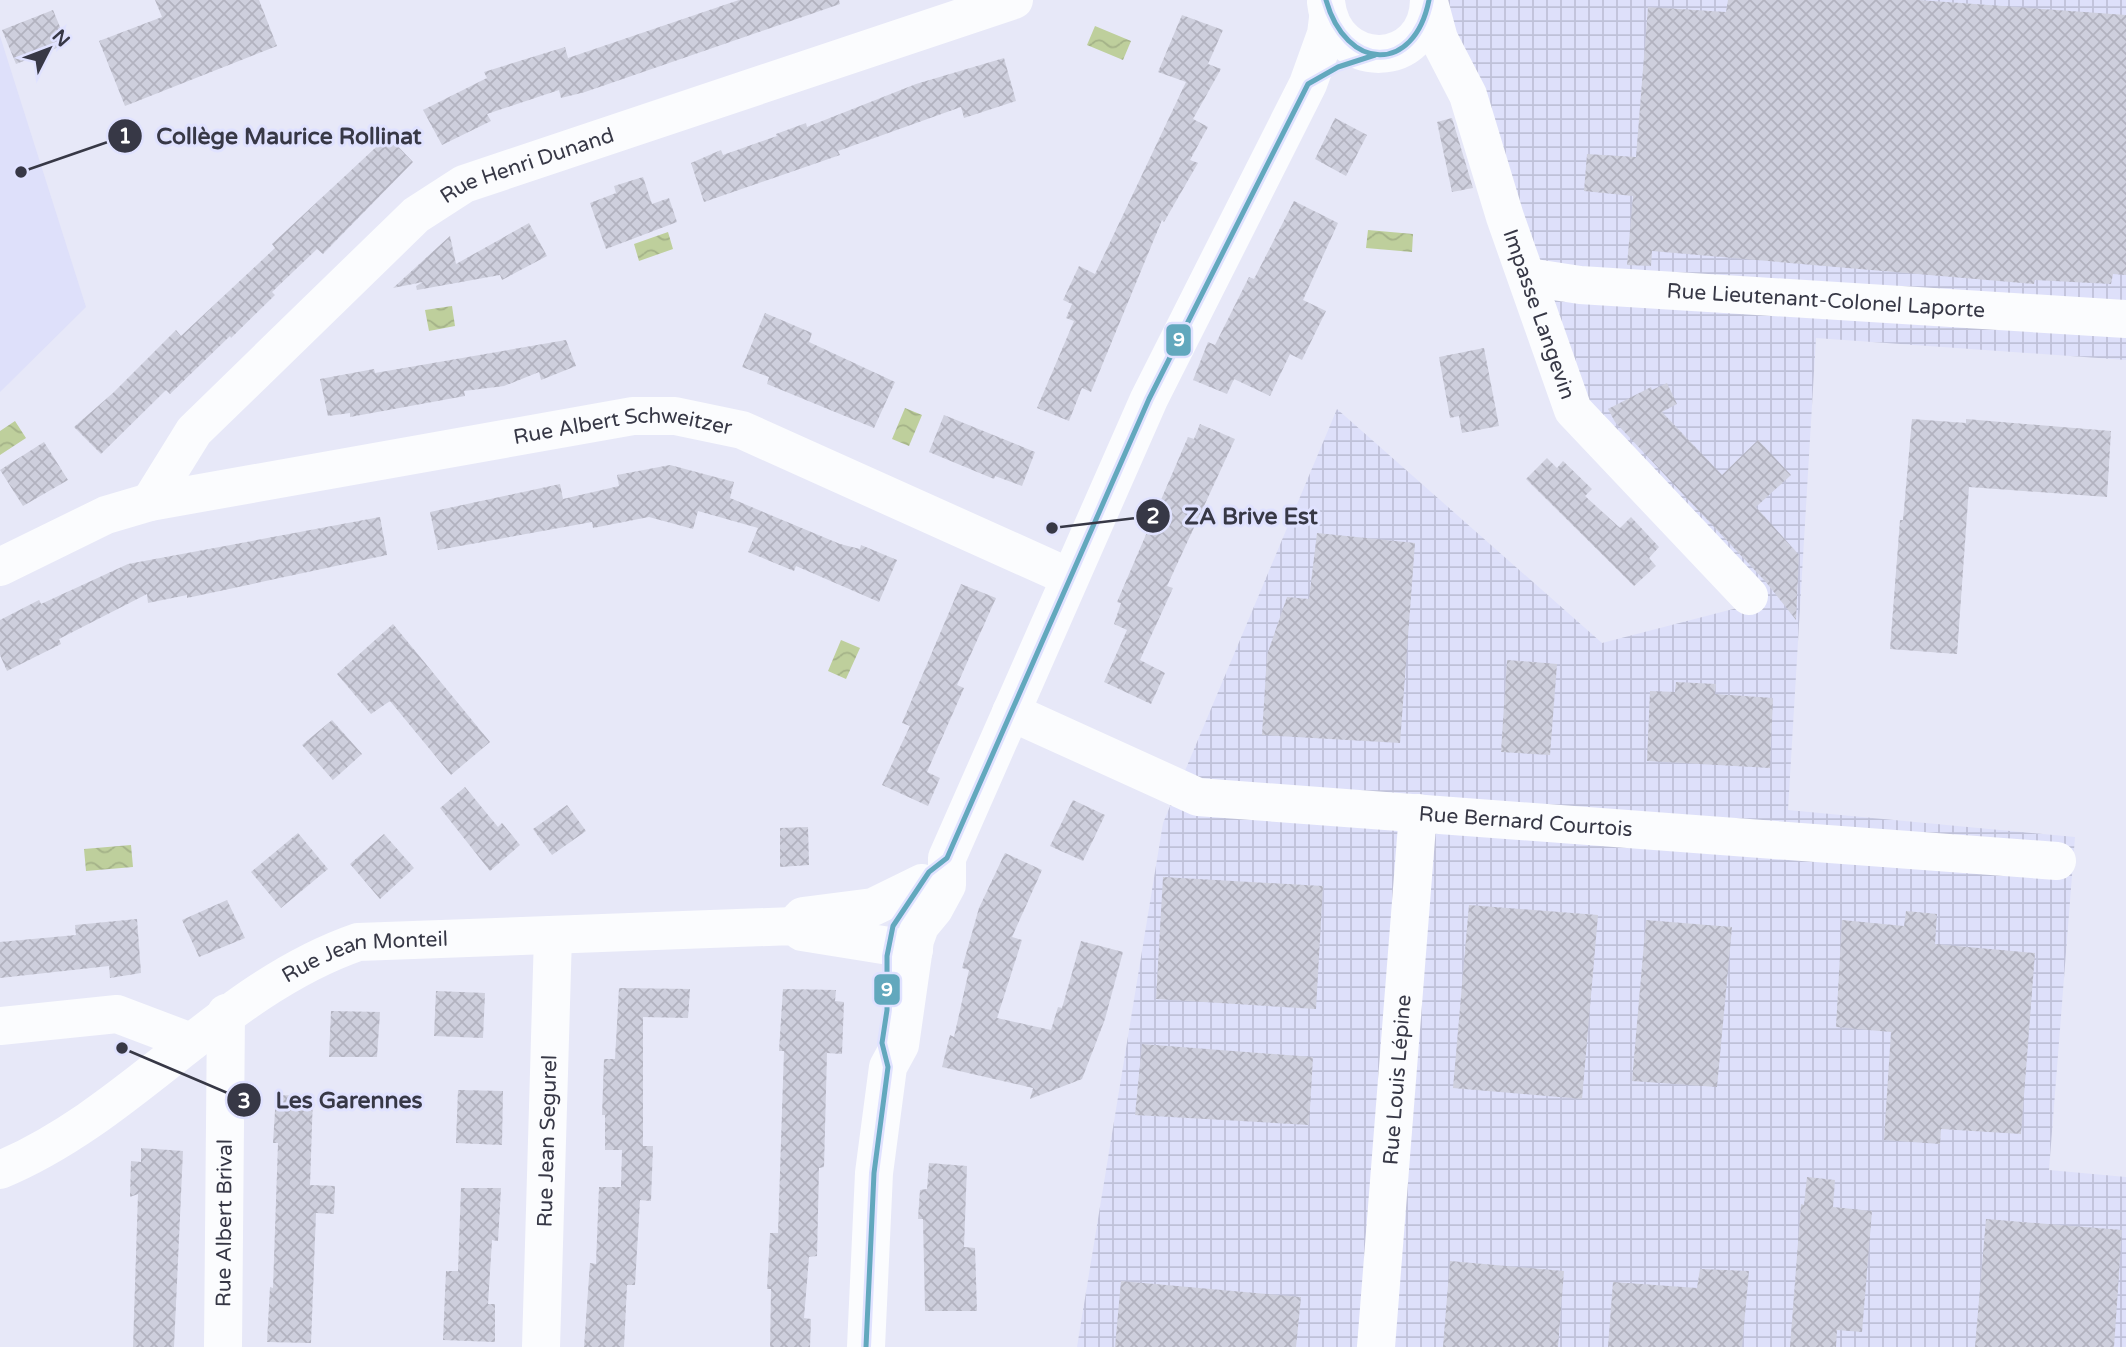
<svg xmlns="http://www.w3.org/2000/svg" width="2126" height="1347" viewBox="0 0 2126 1347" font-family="'Varela Round',sans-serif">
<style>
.built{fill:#dee0fa}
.industrial{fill:url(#industrial-grid)}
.water{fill:url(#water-waves)}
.building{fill:url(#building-cross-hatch)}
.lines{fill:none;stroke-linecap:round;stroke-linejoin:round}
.minor{stroke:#fbfcfe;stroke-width:38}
.bus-1-casing{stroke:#e0e2ff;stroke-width:10}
.bus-1{stroke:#62a8bd;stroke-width:5}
.labels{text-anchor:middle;stroke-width:6;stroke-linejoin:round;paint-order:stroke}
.street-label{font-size:21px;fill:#373846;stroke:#e0e2ff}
.leader{fill:none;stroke:#373846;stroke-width:2.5}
.callout-dot{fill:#373846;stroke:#e0e2ff;stroke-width:2.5}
.mark-label{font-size:21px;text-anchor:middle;font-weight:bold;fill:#fff}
.callout-label{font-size:23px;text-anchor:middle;font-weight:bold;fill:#373846;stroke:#e0e2ff;stroke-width:6;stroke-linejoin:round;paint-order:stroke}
.line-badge{stroke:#e0e2ff;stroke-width:2.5}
.badge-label{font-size:19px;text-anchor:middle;font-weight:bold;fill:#fff}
</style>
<defs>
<pattern id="industrial-grid" width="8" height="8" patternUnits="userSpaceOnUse" patternTransform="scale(1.75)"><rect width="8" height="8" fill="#dee0fa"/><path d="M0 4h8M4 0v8" fill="none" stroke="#bfc1d8"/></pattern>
<pattern id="water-waves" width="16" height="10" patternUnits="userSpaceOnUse" patternTransform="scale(1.75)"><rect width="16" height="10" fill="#becf9c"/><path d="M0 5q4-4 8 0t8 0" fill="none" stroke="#a4b288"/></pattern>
<pattern id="building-cross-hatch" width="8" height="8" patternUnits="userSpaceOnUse" patternTransform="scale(1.75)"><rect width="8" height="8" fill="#cecfdd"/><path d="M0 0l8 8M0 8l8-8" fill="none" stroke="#b2b2bf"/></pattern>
</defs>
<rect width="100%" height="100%" fill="#e7e8f8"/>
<!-- built -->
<path class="built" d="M0,36L86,307L0,392Z"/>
<!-- industrial -->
<path class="industrial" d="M1436,0H2126V360L1816,338L1788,810L2075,837L2049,1170L2126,1177V1347H1077L1163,823L1337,409L1602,643L1741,607L1567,426Z"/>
<!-- water -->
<path class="water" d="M1095,26L1131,41L1123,60L1087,45Z
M1368,230L1413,234L1412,252L1366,248Z
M668,232L673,249L639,261L634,244Z
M452,306L455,326L429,331L425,310Z
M905,408L922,415L909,446L892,439Z
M15,421L26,438L0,455V431Z
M841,640L860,648L846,679L828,671Z
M131,845L133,867L86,871L84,849Z"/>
<!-- building -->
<path class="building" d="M155,0H259L277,46L125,106L99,41L162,17Z
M739,0H839L840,4L585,92L561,98L559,90L487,114L491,121L442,145L423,110L487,78L484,72L565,47L568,58Z
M1728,0H1918L2126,15V275L2113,274L2111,284L2035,280L2034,284L1652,251L1651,266L1627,265L1633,196L1584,191L1587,154L1636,157L1648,7L1726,12Z
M53,10L67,44L16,64L2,30Z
M1182,15L1223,30L1208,64L1221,69L1193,119L1208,127L1190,160L1198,163L1164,222L1162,220L1091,392L1082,388L1069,421L1037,408L1074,321L1066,318L1072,304L1063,300L1079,266L1095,274L1186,82L1158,72Z
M1004,58L1016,101L964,118L961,107L838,151L840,155L704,202L691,163L721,150L723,155L777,136L776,134L806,123L807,127L916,84Z
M1335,118L1367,135L1346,176L1315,159Z
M1452,118L1473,188L1452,192L1437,122Z
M388,136L413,162L323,254L317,249L272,292L275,295L231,338L230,336L170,394L166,390L101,454L74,427L113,393L176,330L181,336L275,248L272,244Z
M643,177L652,204L669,198L677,222L606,249L590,203L616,193L614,186Z
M1294,201L1338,223L1303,300L1326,311L1302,360L1290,354L1270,396L1234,379L1227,394L1193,380L1208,342L1215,345L1249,277L1254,279Z
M529,223L547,256L502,280L500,275L417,290L416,286L423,282L393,288L450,236L456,264Z
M765,313L812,333L809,342L895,382L874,428L767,384L769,377L742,367Z
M566,340L576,366L541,380L539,372L504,386L464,391L465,396L350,417V413L328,416L320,379L374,369L375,373Z
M1484,348L1499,426L1462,433L1459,416L1450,418L1439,357Z
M1667,383L1677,404L1662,412L1722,475L1758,440L1791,475L1756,507L1799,555L1796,620L1765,581L1615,422L1608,409L1651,387L1652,390Z
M944,415L1035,452L1022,486L995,476L994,479L929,452Z
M1912,419L1966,423V419L2111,431L2107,497L1969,487L1957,654L1890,649L1900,520H1903Z
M1200,424L1235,439L1167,586L1173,588L1140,660L1165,673L1151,704L1104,682L1127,630L1114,624L1121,603L1117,602L1188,437L1194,439Z
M44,442L68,480L23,506L0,470Z
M1547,458L1557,468L1563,461L1592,489L1585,496L1620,528L1631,517L1659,547L1649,558L1656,566L1634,586L1526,479Z
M670,465L734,482L730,498L840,544L860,549L861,545L897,560L879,602L796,566L794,571L748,552L758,528L698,511L693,529L649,517L593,528L592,522L438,550L430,512L560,484L563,499L619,486L617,475Z
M380,517L387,555L187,598V595L148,603L147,594L59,639L61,644L7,671L0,655V620L39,600L41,604L128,564Z
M1317,533L1415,543L1400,743L1262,735L1267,655L1287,597L1309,599Z
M961,584L996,598L957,685L964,688L927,772L940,778L928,806L882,785L910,726L902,723Z
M393,624L490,742L451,775L390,701L371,714L337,674Z
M1507,660L1557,664L1550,755L1501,752Z
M1676,682L1716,684L1715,694L1773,698L1770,768L1647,761L1650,691L1675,692Z
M332,720L362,754L333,780L302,745Z
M465,787L498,827L502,823L520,845L490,871L440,808Z
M1073,800L1105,815L1083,861L1050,846Z
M567,805L586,831L552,855L533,829Z
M808,827L809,865L780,867V828Z
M298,833L328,869L281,908L251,872Z
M384,834L414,868L380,899L350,864Z
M1005,853L1042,870L1012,937L1022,940L997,1018L1051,1030L1058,1007L1062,1008L1081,941L1123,952L1105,1019L1082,1079L1030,1099L1033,1088L942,1067L950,1035L954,1037L969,970L962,968L979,908Z
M1163,877L1323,886L1316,1009L1156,999Z
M227,900L245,938L199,957L182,920Z
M1469,905L1598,915L1582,1099L1453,1088Z
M1906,911L1937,914L1935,944L2035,953L2021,1134L1941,1129L1940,1144L1884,1140L1891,1032L1836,1027L1842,920L1904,926Z
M137,919L141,973L110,978L109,966L0,978V942L76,935L75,925Z
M1646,920L1732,927L1717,1087L1632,1081Z
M619,988L690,989L688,1018L643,1017V1146H653L651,1201L640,1200L635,1285H627L624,1347H584L590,1263L596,1264L599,1187H621L622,1150H605V1115H602L604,1059H615Z
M783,989L836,990L835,1001L844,1002L842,1054L827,1053L824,1167L819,1168L817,1256L809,1257L804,1318L811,1319L810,1347H770L771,1289H767L770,1233H778L784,1051H779Z
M436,991L485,993L483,1038L434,1036Z
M331,1011L380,1012L377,1057H329Z
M1142,1044L1313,1057L1309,1125L1135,1115Z
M458,1090L503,1091L502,1145L456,1143Z
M276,1095L313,1096L310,1185L335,1186L334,1214L316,1213L311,1343L267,1342L270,1287L273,1288L278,1143H273Z
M141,1148L183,1151L174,1347H133L138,1194L130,1197L131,1161L141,1162Z
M929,1163L967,1166L964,1247L975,1248L977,1311H925L923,1219H918L920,1190L927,1189Z
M1807,1177L1835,1180L1833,1207L1872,1211L1862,1332L1837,1330L1836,1347H1790L1801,1204L1804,1205Z
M461,1188H501L498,1241L492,1240L488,1304H495V1342L443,1340L446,1271H458Z
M1986,1219L2122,1230L2114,1347H1975Z
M1450,1261L1564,1271L1558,1347H1443Z
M1700,1269L1749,1271L1742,1347H1608L1613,1282L1697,1288Z
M1121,1281L1301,1297L1296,1347H1115Z"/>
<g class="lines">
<!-- minor -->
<g class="minor">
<path d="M1326,2C1334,73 1428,70 1429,0"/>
<path id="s1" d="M1429,2L1439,39L1468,95L1505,217L1573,410L1749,596"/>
<path id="s2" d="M1528,277L1580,285L2126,319"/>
<path id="s3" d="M150,502L194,431L416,215L464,184L1014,0"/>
<path id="s4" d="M0,567L106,515L150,502L633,416H675L742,430L1069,577"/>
<path id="s5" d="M1011,712L1198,797L2057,861"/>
<path d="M800,919L803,916L873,907L922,883"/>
<path d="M0,1026L117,1014L191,1042"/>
<path id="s6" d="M0,1170C132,1115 222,989 358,942L794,926L802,932L914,950"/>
<path id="s7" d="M223,1347L226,1013"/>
<path id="s8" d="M541,1347L553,935"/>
<path d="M866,1347L874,1173L888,1067L900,1045L915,940L920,926L934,909L947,885V858L1149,399L1308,84L1326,34L1328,18"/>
<path id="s9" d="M1376,1347L1418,813"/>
</g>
<defs>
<path id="bus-1" d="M1326,0C1346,71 1414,75 1429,0
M866,1347L874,1173L888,1067L882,1043L887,1010V956L893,926L929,872L947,858L1149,399L1308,84L1338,67L1375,55"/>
</defs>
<!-- bus-1 casing -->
<use href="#bus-1" class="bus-1-casing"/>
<!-- bus-1 -->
<use href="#bus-1" class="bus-1"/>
</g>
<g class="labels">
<!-- street labels -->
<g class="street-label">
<text dy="7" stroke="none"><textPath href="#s3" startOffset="516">Rue Henri Dunand</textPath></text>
<text dy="7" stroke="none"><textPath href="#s2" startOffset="299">Rue Lieutenant-Colonel Laporte</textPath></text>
<text dy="7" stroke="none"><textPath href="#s1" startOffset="332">Impasse Langevin</textPath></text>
<text dy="7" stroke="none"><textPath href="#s4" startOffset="644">Rue Albert Schweitzer</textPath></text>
<text dy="7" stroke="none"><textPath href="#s5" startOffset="534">Rue Bernard Courtois</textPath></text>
<text dy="7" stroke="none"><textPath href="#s6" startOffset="430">Rue Jean Monteil</textPath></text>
<text dy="7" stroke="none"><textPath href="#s9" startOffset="268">Rue Louis Lépine</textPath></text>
<text dy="7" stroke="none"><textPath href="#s8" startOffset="206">Rue Jean Segurel</textPath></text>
<text dy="7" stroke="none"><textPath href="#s7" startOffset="124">Rue Albert Brival</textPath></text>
</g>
</g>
<!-- callouts -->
<path class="leader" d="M21 172L125 136M1052 528L1153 516M122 1048L244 1100"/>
<g class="callout-dot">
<circle cx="21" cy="172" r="7"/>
<circle cx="1052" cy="528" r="7"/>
<circle cx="122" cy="1048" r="7"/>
<circle cx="125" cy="136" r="18"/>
<circle cx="1153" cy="516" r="18"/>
<circle cx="244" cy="1100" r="18"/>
</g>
<g class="mark-label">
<text x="125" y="143">1</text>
<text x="1153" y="523">2</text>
<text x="244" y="1108">3</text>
</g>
<g class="callout-label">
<text x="289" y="144">Collège Maurice Rollinat</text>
<text x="1251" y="524">ZA Brive Est</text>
<text x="349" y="1108">Les Garennes</text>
</g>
<g class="line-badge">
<rect x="1165" y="323" width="27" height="34" rx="7" fill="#62a8bd"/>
<rect x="873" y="973" width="28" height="33" rx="7" fill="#62a8bd"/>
</g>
<g class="badge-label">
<text x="1179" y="346">9</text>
<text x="887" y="996">9</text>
</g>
<!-- north arrow -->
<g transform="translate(49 49) rotate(48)" stroke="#e0e2ff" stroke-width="5" paint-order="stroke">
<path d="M0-5L12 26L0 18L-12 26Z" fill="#373846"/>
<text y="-10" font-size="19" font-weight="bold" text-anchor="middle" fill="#373846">N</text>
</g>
</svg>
